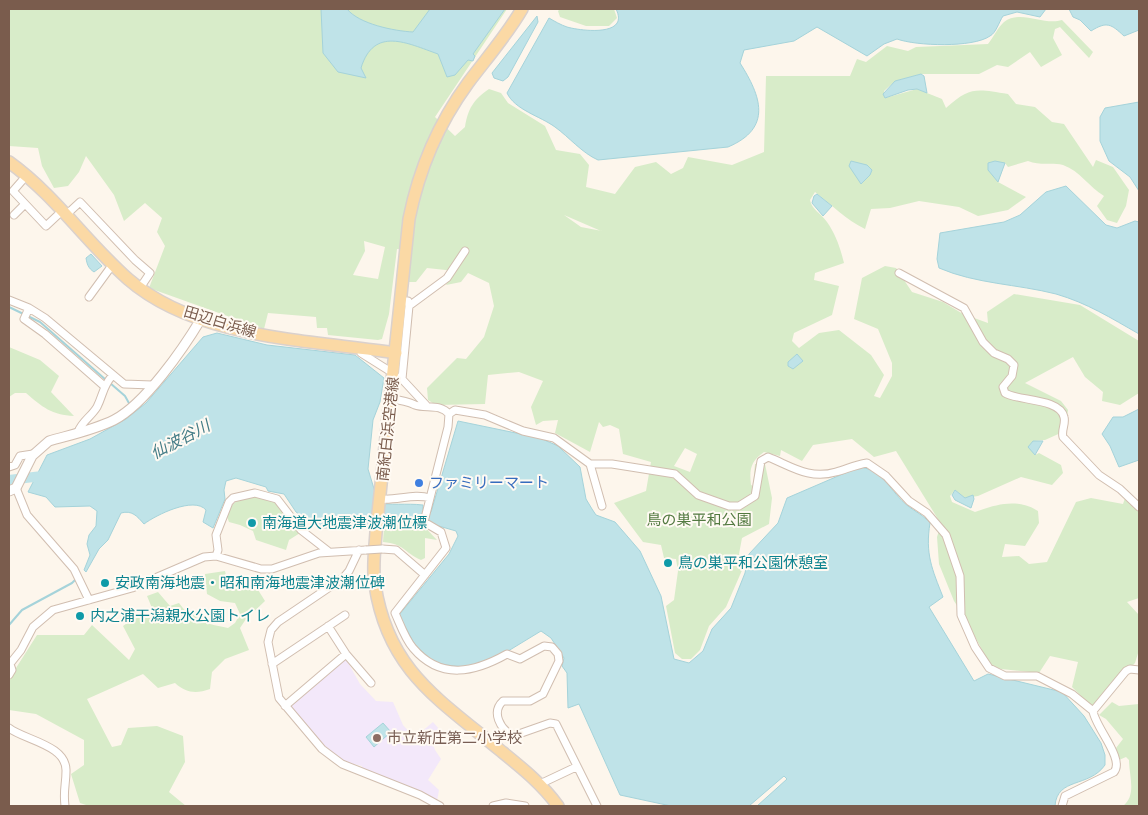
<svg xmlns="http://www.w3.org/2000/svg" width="1148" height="815" viewBox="0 0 1148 815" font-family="'Golos Text','Noto Sans JP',sans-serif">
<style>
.education{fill:#f3e8fa}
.green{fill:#d8ecc9;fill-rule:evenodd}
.water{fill:#bfe3e8;stroke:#a5d3da}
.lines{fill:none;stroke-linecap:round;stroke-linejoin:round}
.stream{stroke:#a5d3da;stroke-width:2}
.river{stroke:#bfe3e8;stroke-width:10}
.minor-casing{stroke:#d1beb0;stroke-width:9}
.tertiary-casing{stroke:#d1beb0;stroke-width:11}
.primary-casing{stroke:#dad1cd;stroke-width:14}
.minor{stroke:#fff;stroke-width:7}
.tertiary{stroke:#fff;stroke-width:9}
.primary{stroke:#fbd9a5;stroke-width:11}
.minor-bridge-casing{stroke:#d1beb0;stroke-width:9;stroke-linecap:butt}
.minor-bridge{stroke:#fff;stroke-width:7}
.shop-dot{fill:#3f7fe0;stroke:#fffaf3;stroke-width:2}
.culture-dot{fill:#0f9aa8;stroke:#fffaf3;stroke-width:2}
.education-dot{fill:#8d6e63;stroke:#fffaf3;stroke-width:2}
.labels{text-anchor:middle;stroke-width:4;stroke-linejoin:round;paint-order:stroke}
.street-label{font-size:15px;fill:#7a5c4d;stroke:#fffaf3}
.shop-label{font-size:15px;fill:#366cbe;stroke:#fffaf3;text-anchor:start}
.park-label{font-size:15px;fill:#537a41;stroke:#fffaf3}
.culture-label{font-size:15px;fill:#0d838f;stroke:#fffaf3;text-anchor:start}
.education-label{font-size:15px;fill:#785e54;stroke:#fffaf3;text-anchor:start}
.water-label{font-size:16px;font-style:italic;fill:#437c86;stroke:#fffaf3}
</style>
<rect width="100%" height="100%" fill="#fdf6ec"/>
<!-- education -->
<path class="education" d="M344,659H346L360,684L376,701L393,702L403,725L412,735L420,733L433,722L439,729L431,738L435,750L441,759L428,780L439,790L437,801L397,782L362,769V766L345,762L325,748L290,708L291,704Z"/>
<!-- green -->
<path class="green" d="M9,9H507L435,117L455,136L465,127C468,109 473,100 489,89L501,93L508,103L545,126L556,150L580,154L589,165L586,187L615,194L635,167L656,162L671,174L683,168L688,157L732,165L764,152L766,76H850L857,59L866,62L887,46L908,51L916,47L988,44C993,38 998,27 1004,22C1021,9 1044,26 1062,20L1093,52L1089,58L1060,27L1055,29L1053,38L1062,55L1041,67L1030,52L1008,67L997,65L979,74H921L895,81L884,91L885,98L917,89L942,99L946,108C970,86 977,89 1008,94L1016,104L1035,107L1052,122L1064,124L1093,167L1096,160L1113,167L1129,190L1126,206L1117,223L1107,220L1097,206L1104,196C1089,187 1080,171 1063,165C1052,162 1040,166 1028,161L1008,167L1005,163L998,182L1026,197L1008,210L978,216L959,207L919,201L890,208L871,209L865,229C846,220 832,205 815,192L810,200C812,210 821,213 827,222C836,235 840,247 844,263L815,273L814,280L839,286L832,315L794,333L792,341L799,348L819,333L839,330L871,355L884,375L874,396L880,398L892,376V363L878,329L854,319L862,278L885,266L896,268L912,292L943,302L963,314L988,323L987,312L1014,294L1080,305L1139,341V393L1120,405L1102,401L1103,392L1085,377L1073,357L1025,383L1061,401L1068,410L1065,431L1045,440L1033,441L1035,455L1039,453L1061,465L1063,473L1052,485L1021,477L978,496L965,498L955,490L950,496L952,502L975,512C997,504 1017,498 1038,511L1039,523L1025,546L1005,544L1002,557L1019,556L1029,564L1047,562L1076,502L1091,498L1123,504L1125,498L1139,511V598L1127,602L1139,615V650L1135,663L1092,707L1072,687L1078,662L1050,656L1039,673L1001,669L990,665L964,616L954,601L939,564L937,537L941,524L896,451L874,457L852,439L813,445L802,461L781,450L780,456L764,452C751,461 749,469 751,485L753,486L755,464H765L772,498L769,524L742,538L739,554L743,568L726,607L709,626L700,650L691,659H682L675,653L666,606L674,600L678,571L676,559L664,558L661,545L643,542L614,503L646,491L651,462L623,454L619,429L610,425L603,427L599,422L590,452L555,433L558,420L543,421L536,425L531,407L543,381L519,372L488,375L485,404L436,405L428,400L427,388L457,358L466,359L484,337L494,306L489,283L468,273L461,282L446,285L455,271L427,268L416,282H405L410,250L397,249L389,314L382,339L378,340L328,335L327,328H317L316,317L268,313L264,329L149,288L165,246L157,232L162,218L145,203L124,221L114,195L86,156L79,172L68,186L54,188L42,166L38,148L9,146ZM564,215L601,231H602L581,227ZM364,241L385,247L378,279L353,275L365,251ZM685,448L697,454L690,472L674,466Z
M560,9H614L617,18L609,26H586L560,17L558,11Z
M9,347L40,360L59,376L51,392L74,416C52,415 42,407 26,393H15L9,397Z
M254,496L275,501L300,533L289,540L286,550L256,540L253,531L240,525L229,522L226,514C233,501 239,499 254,496Z
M408,520H418L437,540L425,538V558L421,560C403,552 405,544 383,542L384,527Z
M225,571L227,580L255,585L265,601L246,619L240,628L249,650L225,659L212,672L210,689C196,694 186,693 175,683L158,688L143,674L87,699L112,747L121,745L128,728L157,726L183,736L185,762L169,792L186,806H89L80,803L71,774L84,765V740L36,714L9,710V679L37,635H84L92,625L129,660L135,649L123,626L133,619L150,615L152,608L147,596L158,592L170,606L179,603L186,612L196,611C198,625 217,625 228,628L235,623L240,614L235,603L220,601L207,594L205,574Z
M1112,702L1119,706L1139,704V806H1123C1137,795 1129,776 1129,760L1126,757L1119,760L1116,748L1123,739L1106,719L1099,715Z"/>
<!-- water -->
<path class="water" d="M321,9H347C359,24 394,31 413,32L430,9H505L473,54L475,56L473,61L468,60L455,75L447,77L438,54C407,43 374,26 361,68L366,78L338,72L323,53Z
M616,9H1046L1040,17L1017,12L1003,16C999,22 996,33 990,36C973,48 916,46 897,39L884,44L867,56L817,27L794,41L744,50L740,63C761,96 773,128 728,147L598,160C582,153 569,137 555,127C540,116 515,110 507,93L549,18C554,21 561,25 567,27C581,31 630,37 616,9Z
M1069,9H1139V30L1124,36C1111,24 1107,21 1091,31L1080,20L1073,17Z
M537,16L538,22L508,77L503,81L494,78L492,73Z
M921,74L924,76L927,93L917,89L908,90L885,98L883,94L895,81Z
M1139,102V191L1130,177L1109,161L1100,141V117L1105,108Z
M851,161L867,165L872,170L870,175L861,184L849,166Z
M995,161L1005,163L998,182L988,170V163Z
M1066,186L1106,225L1117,228L1135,221L1139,222V334C1111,318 1087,303 1056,294C1017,284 976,284 939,268L937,259L940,233L1004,222L1020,215L1046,192Z
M817,194L832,206L823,216L812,203L814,196Z
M91,254L102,266L94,272C88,268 87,264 86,258Z
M217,333L267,345L355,355L384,378L380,402L373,420L368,469L375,492L374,502C391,506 406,503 423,505V510L431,512L458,421L540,438L558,446L580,467L586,499L592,509L596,515L615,522L640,551L661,596L674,659L689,663L703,651L712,629L731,608L745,573L749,554L778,523L787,498L859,467C883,469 891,493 908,506C916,512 923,515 930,523C925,554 932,569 943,597L929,607L974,681L988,674L1062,692L1084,716L1101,743L1105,755V765C1089,788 1057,777 1055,806H757L787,779L784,776L749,806H671L620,795L579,704L568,708L567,673L562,666L564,658L551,638L541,631L495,659L468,667L453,666L435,663L415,645L399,615L449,554L458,536L456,531L418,520L397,521L384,527L319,528L296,512L284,494L268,491L266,487L236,478L226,481L224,490L225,499L213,528L203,522L206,510C194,496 156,515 144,524C137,516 132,510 121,513L108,540L99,549L86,572L84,570L90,555L87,544L89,535L96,526L97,511L90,506L55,507L46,497L28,492L47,455L90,439L126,419L146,403L203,337Z
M797,354L803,361L793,369L788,366V362Z
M1139,409V460L1119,467L1110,446L1102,434L1113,417H1123Z
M1033,441H1043L1035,455L1028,447Z
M955,490L965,498L973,495L974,499L971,508L955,500L952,495Z
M383,723L391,732L374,747L366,737Z"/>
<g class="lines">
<!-- stream -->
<path class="stream" d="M9,307L40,322L106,380
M110,383L125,396L130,405
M9,625L22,610L72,583L76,579"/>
<!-- river -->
<path class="river" d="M9,480L50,475"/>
<defs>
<path id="minor" d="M27,175L13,191L46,226L62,211
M14,215L25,204
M66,215L80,202L135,260L150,273L140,288
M899,273L964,308L983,342L994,353L1008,359L1014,365L1012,376L1003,387L1005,393C1017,401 1060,398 1064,417C1066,424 1061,430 1063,437L1099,475L1120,489L1139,507
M89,297L113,264
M9,300L29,308L45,318L124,384L152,385
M400,301H408L409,306L402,379
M409,306L447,278L465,251
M29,308L24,319L45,334L103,385
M361,349V353L388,370
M400,377L426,405
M391,399C400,400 407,401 415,405C425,409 440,403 449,414
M449,414L455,410L485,415L523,431L554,438L590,464H612L675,474L698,495L729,506H739L755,496L761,461L768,457C791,466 809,480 836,472C847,469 855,465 867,463L886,476L909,501L927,513L946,535L960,576L961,615L975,647L989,668L1005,676H1037L1072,694L1093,711L1126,671L1130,669L1139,670
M449,414L448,427L424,522L441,532L446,548L395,613C400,624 405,639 413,648C441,681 475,672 507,654L520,659L544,646L552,647L558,654L559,661L543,694L530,701H503C491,712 500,729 513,736L550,723L556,724L597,806
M78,432C82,421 91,417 97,407C103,395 103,386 112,376
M590,464L602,506
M9,467L15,465L20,456L33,454
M16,488L27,515L74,569L89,600
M380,499C397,501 413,493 430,498
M382,549L396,550L425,575
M359,550L349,571L343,578L278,622L271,630L268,642L279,698L322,749L342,764L420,795L440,806
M216,556L218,550L216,535L229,502L233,498L255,493L277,499L301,530L328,551
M328,626L346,654L371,683
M272,664L345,615
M9,665L21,650L33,627L53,610L132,588L204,557L216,556L261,569H272L319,553L366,550
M9,675L12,670L10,664
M285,706L346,654
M9,728C24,740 67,745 66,771C66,785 63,790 65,806
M540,784L576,767
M493,806L506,803L525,806
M1062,806L1065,796L1114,772C1125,759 1095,727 1093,711"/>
<path id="tertiary" d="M9,491L16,488L32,456L49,441C70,435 94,430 114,420C145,404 183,349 201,319"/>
<path id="primary" d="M522,9C507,35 486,59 468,83C438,124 419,169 409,219L376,532C375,549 372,568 375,585C388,671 440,700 501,751C522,768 542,784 558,806
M9,162C55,195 86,242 128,279C197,339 310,340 396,353"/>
</defs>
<!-- minor casing -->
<use href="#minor" class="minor-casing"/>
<!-- tertiary casing -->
<use href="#tertiary" class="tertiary-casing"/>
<!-- primary casing -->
<use href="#primary" class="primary-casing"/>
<!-- minor -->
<use href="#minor" class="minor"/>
<!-- tertiary -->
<use href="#tertiary" class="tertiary"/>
<!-- primary -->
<use href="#primary" class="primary"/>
<defs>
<path id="minor-bridge" d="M366,550L382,549"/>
</defs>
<!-- minor-bridge casing -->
<use href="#minor-bridge" class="minor-bridge-casing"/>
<!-- minor-bridge -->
<use href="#minor-bridge" class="minor-bridge"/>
</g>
<!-- markers -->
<circle class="shop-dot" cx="419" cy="483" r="5"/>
<g class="culture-dot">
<circle cx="252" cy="523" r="5"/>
<circle cx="668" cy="563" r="5"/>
<circle cx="105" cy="583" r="5"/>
<circle cx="80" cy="616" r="5"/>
</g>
<circle class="education-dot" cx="377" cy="738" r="5"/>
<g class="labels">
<!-- street labels -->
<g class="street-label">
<text transform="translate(220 322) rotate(17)" y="5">田辺白浜線</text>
<text transform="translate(388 429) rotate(-84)" y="5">南紀白浜空港線</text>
</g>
<!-- shop labels -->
<g class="shop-label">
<text x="429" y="488">ファミリーマート</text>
</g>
<!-- park labels -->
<g class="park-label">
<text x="699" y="525">鳥の巣平和公園</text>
</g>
<!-- culture labels -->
<g class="culture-label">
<text x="262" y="528">南海道大地震津波潮位標</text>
<text x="678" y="568">鳥の巣平和公園休憩室</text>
<text x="115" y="588">安政南海地震・昭和南海地震津波潮位碑</text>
<text x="90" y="621">内之浦干潟親水公園トイレ</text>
</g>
<!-- education labels -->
<g class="education-label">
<text x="387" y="743">市立新庄第二小学校</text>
</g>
<!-- water labels -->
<g class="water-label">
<text transform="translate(180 439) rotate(-28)" y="6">仙波谷川</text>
</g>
</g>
<!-- border -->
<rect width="1148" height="815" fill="none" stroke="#7a5c4d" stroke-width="20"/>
</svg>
